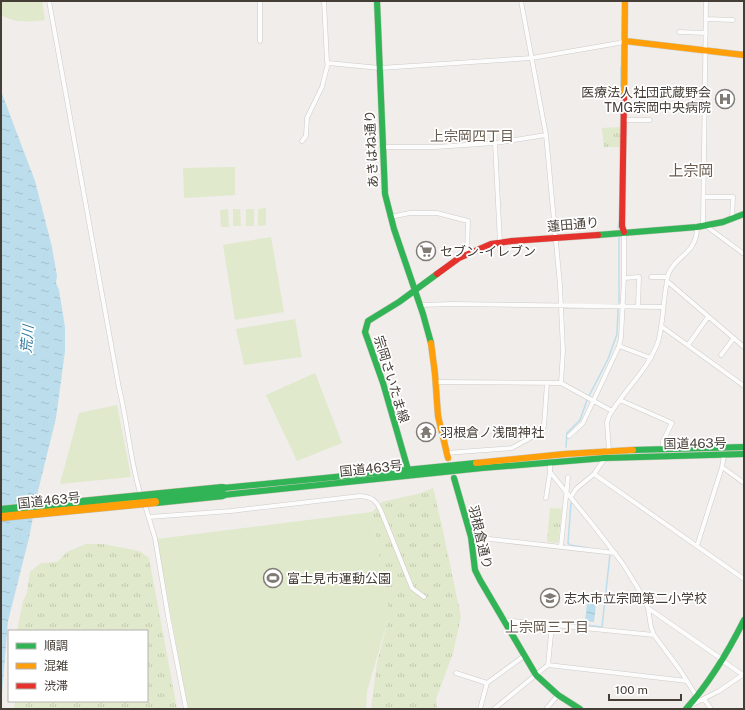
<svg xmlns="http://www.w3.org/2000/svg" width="745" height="710" viewBox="0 0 745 710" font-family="'Public Sans','Noto Sans JP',sans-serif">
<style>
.grass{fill:url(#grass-tufts)}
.pitch{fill:#e0e9cb}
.water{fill:url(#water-ripples)}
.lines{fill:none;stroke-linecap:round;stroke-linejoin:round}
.stream{stroke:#bcdeec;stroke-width:1.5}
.street-casing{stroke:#cecbc7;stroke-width:5}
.fast-casing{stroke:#cec9c1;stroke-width:7}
.slow-casing{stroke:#cec9c1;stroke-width:7}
.jam-casing{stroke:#cec9c1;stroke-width:7}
.street{stroke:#fdfcfc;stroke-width:4}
.fast{stroke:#30b455;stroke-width:6}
.slow{stroke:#ff9f0a;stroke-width:6}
.jam{stroke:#e5322d;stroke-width:6}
.fast-bridge-casing{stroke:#c7b7a6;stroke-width:9;stroke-linecap:butt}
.slow-bridge-casing{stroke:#c7b7a6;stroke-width:9;stroke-linecap:butt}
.fast-bridge{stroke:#30b455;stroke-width:8}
.slow-bridge{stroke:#ff9f0a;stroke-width:8}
.labels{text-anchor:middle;stroke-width:3.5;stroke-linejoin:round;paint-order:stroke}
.poi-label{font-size:13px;fill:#453e36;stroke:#fff;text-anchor:start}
.street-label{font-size:13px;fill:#453e36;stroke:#fff}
.neighbourhood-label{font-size:14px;fill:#685b4e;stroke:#fff}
.water-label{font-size:14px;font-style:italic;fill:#30799d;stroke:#fff}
.quarter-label{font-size:15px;fill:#685b4e;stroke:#fff}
</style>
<defs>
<pattern id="grass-tufts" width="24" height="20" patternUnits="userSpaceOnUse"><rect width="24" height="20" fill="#e0e9cb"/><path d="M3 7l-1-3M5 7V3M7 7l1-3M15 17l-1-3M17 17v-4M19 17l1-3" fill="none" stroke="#c2c9af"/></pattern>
<pattern id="water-ripples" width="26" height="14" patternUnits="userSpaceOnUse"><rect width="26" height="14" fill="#bcdeec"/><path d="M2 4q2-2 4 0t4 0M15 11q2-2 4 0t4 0" fill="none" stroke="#a3c0cb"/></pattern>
</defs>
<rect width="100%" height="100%" fill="#f0edea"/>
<!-- grass -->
<path class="grass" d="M620,127V147H604L602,128Z
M433,488L442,526L461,617L453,653L436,699L437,709H371L377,663L389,616L372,512L382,502L421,493Z
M550,508L562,509L558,543L547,542Z
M86,544H103L139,551L149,558L177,709H14L15,701H147V631H17L23,601L27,593L30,572L41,563L57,562L67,552Z"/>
<!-- pitch -->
<path class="pitch" d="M1,1H42L45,20C30,22 15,23 1,15Z
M235,167V195L184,198L183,168Z
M266,208V225L258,226V209Z
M228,209L229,227H221L220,210Z
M233,209H240L241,226H233Z
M246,209H254V226H246Z
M271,237L284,312L235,320L223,245Z
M295,319L302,357L244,365L236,329Z
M315,373L342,443L297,461L266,395Z
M117,405L131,477L60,484L79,413Z
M372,512L389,616L367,691L366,709H188L157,539Z"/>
<!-- water -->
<path class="water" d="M1,91L35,181L52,247L57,276L56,283L59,290L65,327V351L61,381L56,418L38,491L29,538L8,621L1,705Z
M587,603L596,604L594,622L585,621Z"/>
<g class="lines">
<!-- stream -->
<path class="stream" d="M620,198L621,67
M618,228L619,222
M619,303V237
M589,396L608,359L617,334L618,309
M566,447L567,433L580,420L587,400
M571,503L568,543L570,545L588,548
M550,623V621L602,627L610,554"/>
<defs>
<path id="street" d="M49,1L119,388C128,424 130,461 141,496
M260,1V41
M521,1L546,135L560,285L563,351L561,383
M706,19L733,20
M679,32L706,33
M328,63L380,68L532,58L619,43L625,41
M624,120H650
M302,141L306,136L307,118L322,87L328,63L327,62L324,1
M495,143L500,243
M382,147H436L495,143L546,135
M703,197H733L732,219
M390,217L410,213H437L468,221L467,253
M707,225L710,229L744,254
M703,226L706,1
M651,277H667
M624,278L639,277L638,307
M667,281L744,347
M420,305L452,304L662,307
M661,326L744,386
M688,345L708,317
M619,346L651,358
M721,355L734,338
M436,382L561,383L612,411
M620,400L672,423L663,441L662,449
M569,436L583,423L619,346L621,338L624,278V232
M609,451L607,422L609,416C624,390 648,370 658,342C663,326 663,303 666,287C667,283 667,279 668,275C675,255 697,255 697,227
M446,453L512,448L539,433L542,431L544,426L547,383
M550,463V472L593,525L623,564L639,590L648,608L651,627L654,635L680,670L697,697
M722,467L744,483
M594,474L744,579
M571,497L576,489L594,474L605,458
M546,498L550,472
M144,502L155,538L168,616L186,709
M149,517L231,511L360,496C372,497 376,500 381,511L412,588L424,597
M471,537L615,553
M561,546L568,477
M697,546L722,467L724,455
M648,608L723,660
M503,620L654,635
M723,661L743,675
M548,665L552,624
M456,673L487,683
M704,699L711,709
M691,705L719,691L744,674
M480,709L487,683L524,656
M494,709L548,665L687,681
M546,709L558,695"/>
<path id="fast" d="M377,1L385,194L394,229L423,314L431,343
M598,235L697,227L723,222L744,214
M633,450L744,447
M409,473L383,383L365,332L368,321L399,302L437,274
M454,478L471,537L475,570L480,580L536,675L558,695L580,709
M223,488L476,463
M223,495L482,468L605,458L744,454
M686,709C710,682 728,652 744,620"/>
<path id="slow" d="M625,41L744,55
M624,98L625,1
M431,343L435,374L438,416L448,458
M476,463L565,454L633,450"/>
<path id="jam" d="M624,232L622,226L624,98
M437,274L459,258L491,244L512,241L598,235"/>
</defs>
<!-- street casing -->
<use href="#street" class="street-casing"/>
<!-- fast casing -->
<use href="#fast" class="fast-casing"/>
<!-- slow casing -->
<use href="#slow" class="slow-casing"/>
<!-- jam casing -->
<use href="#jam" class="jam-casing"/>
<!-- street -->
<use href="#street" class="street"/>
<!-- fast -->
<use href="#fast" class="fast"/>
<!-- slow -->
<use href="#slow" class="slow"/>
<!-- jam -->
<use href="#jam" class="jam"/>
<defs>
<path id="fast-bridge" d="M155,502L223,495
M1,510L223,488"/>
<path id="slow-bridge" d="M1,517L155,502"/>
</defs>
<!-- fast-bridge casing -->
<use href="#fast-bridge" class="fast-bridge-casing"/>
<!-- slow-bridge casing -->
<use href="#slow-bridge" class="slow-bridge-casing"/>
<!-- fast-bridge -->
<use href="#fast-bridge" class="fast-bridge"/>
<!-- slow-bridge -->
<use href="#slow-bridge" class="slow-bridge"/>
</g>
<!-- icons -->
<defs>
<symbol id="hospital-ring" viewBox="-11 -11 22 22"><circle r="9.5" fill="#fff" stroke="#817b75" stroke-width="1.5"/><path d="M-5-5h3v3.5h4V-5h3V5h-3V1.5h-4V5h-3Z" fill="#817b75"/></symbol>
<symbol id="supermarket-ring" viewBox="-11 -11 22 22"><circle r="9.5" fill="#fff" stroke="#817b75" stroke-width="1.5"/><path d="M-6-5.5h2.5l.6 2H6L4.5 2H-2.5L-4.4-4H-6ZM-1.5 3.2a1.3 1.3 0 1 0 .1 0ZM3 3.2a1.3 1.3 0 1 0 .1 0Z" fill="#817b75"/></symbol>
<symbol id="temple-ring" viewBox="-11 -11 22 22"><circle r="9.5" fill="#fff" stroke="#817b75" stroke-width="1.5"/><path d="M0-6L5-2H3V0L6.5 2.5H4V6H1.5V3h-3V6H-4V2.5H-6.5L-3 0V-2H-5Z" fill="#817b75"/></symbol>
<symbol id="stadium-ring" viewBox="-11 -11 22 22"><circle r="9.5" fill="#fff" stroke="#817b75" stroke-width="1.5"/><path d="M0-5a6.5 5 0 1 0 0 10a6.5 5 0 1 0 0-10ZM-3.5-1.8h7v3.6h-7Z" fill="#817b75"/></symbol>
<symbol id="school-ring" viewBox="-11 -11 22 22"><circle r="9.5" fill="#fff" stroke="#817b75" stroke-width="1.5"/><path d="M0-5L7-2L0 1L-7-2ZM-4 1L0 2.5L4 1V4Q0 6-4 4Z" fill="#817b75"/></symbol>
</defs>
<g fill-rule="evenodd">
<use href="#hospital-ring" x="714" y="88" width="22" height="22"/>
<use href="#supermarket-ring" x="415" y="240" width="22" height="22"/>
<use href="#temple-ring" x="415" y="421" width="22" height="22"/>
<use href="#stadium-ring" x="262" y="567" width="22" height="22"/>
<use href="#school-ring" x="539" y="587" width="22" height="22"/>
</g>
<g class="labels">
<!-- poi labels -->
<g class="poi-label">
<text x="711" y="97" text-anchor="end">医療法人社団武蔵野会<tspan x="711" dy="15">TMG宗岡中央病院</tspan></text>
<text x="440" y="256">セブン-イレブン</text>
<text x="440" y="437">羽根倉ノ浅間神社</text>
<text x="287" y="583">富士見市運動公園</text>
<text x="564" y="603">志木市立宗岡第二小学校</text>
</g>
<!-- street labels -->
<g class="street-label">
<text transform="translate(371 149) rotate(-93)" y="5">あきはね通り</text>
<text transform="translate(573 224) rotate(-5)" y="5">蓮田通り</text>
<text transform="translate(392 379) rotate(73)" y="5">宗岡さいたま線</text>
<text transform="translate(695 443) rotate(-1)" y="5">国道463号</text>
<text transform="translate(371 468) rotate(-6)" y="5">国道463号</text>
<text transform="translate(49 500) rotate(-6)" y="5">国道463号</text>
<text transform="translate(481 537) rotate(77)" y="5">羽根倉通り</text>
</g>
<!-- neighbourhood labels -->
<g class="neighbourhood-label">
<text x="472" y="141">上宗岡四丁目</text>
<text x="547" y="632">上宗岡三丁目</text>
</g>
<!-- water labels -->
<g class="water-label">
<text transform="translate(27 339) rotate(-85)" y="5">荒川</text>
</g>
<!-- quarter labels -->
<g class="quarter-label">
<text x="691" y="176">上宗岡</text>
</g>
</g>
<!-- border -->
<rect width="745" height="710" fill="none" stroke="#453e36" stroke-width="4"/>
<!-- legend -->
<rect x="8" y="630" width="140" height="72" fill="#ffffff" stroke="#b5b2af"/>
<rect x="16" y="643" width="20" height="6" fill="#30b455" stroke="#b5b2af"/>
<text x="44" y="650" font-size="12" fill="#453e36">順調</text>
<rect x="16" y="663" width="20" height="6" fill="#ff9f0a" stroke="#b5b2af"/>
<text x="44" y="670" font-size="12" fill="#453e36">混雑</text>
<rect x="16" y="683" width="20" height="6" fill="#e5322d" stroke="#b5b2af"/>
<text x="44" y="690" font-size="12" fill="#453e36">渋滞</text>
<!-- scale -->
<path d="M609 694v6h72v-6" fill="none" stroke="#453e36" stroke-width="2"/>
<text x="615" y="694" font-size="12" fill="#453e36" stroke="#ffffff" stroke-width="3" paint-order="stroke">100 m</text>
</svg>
